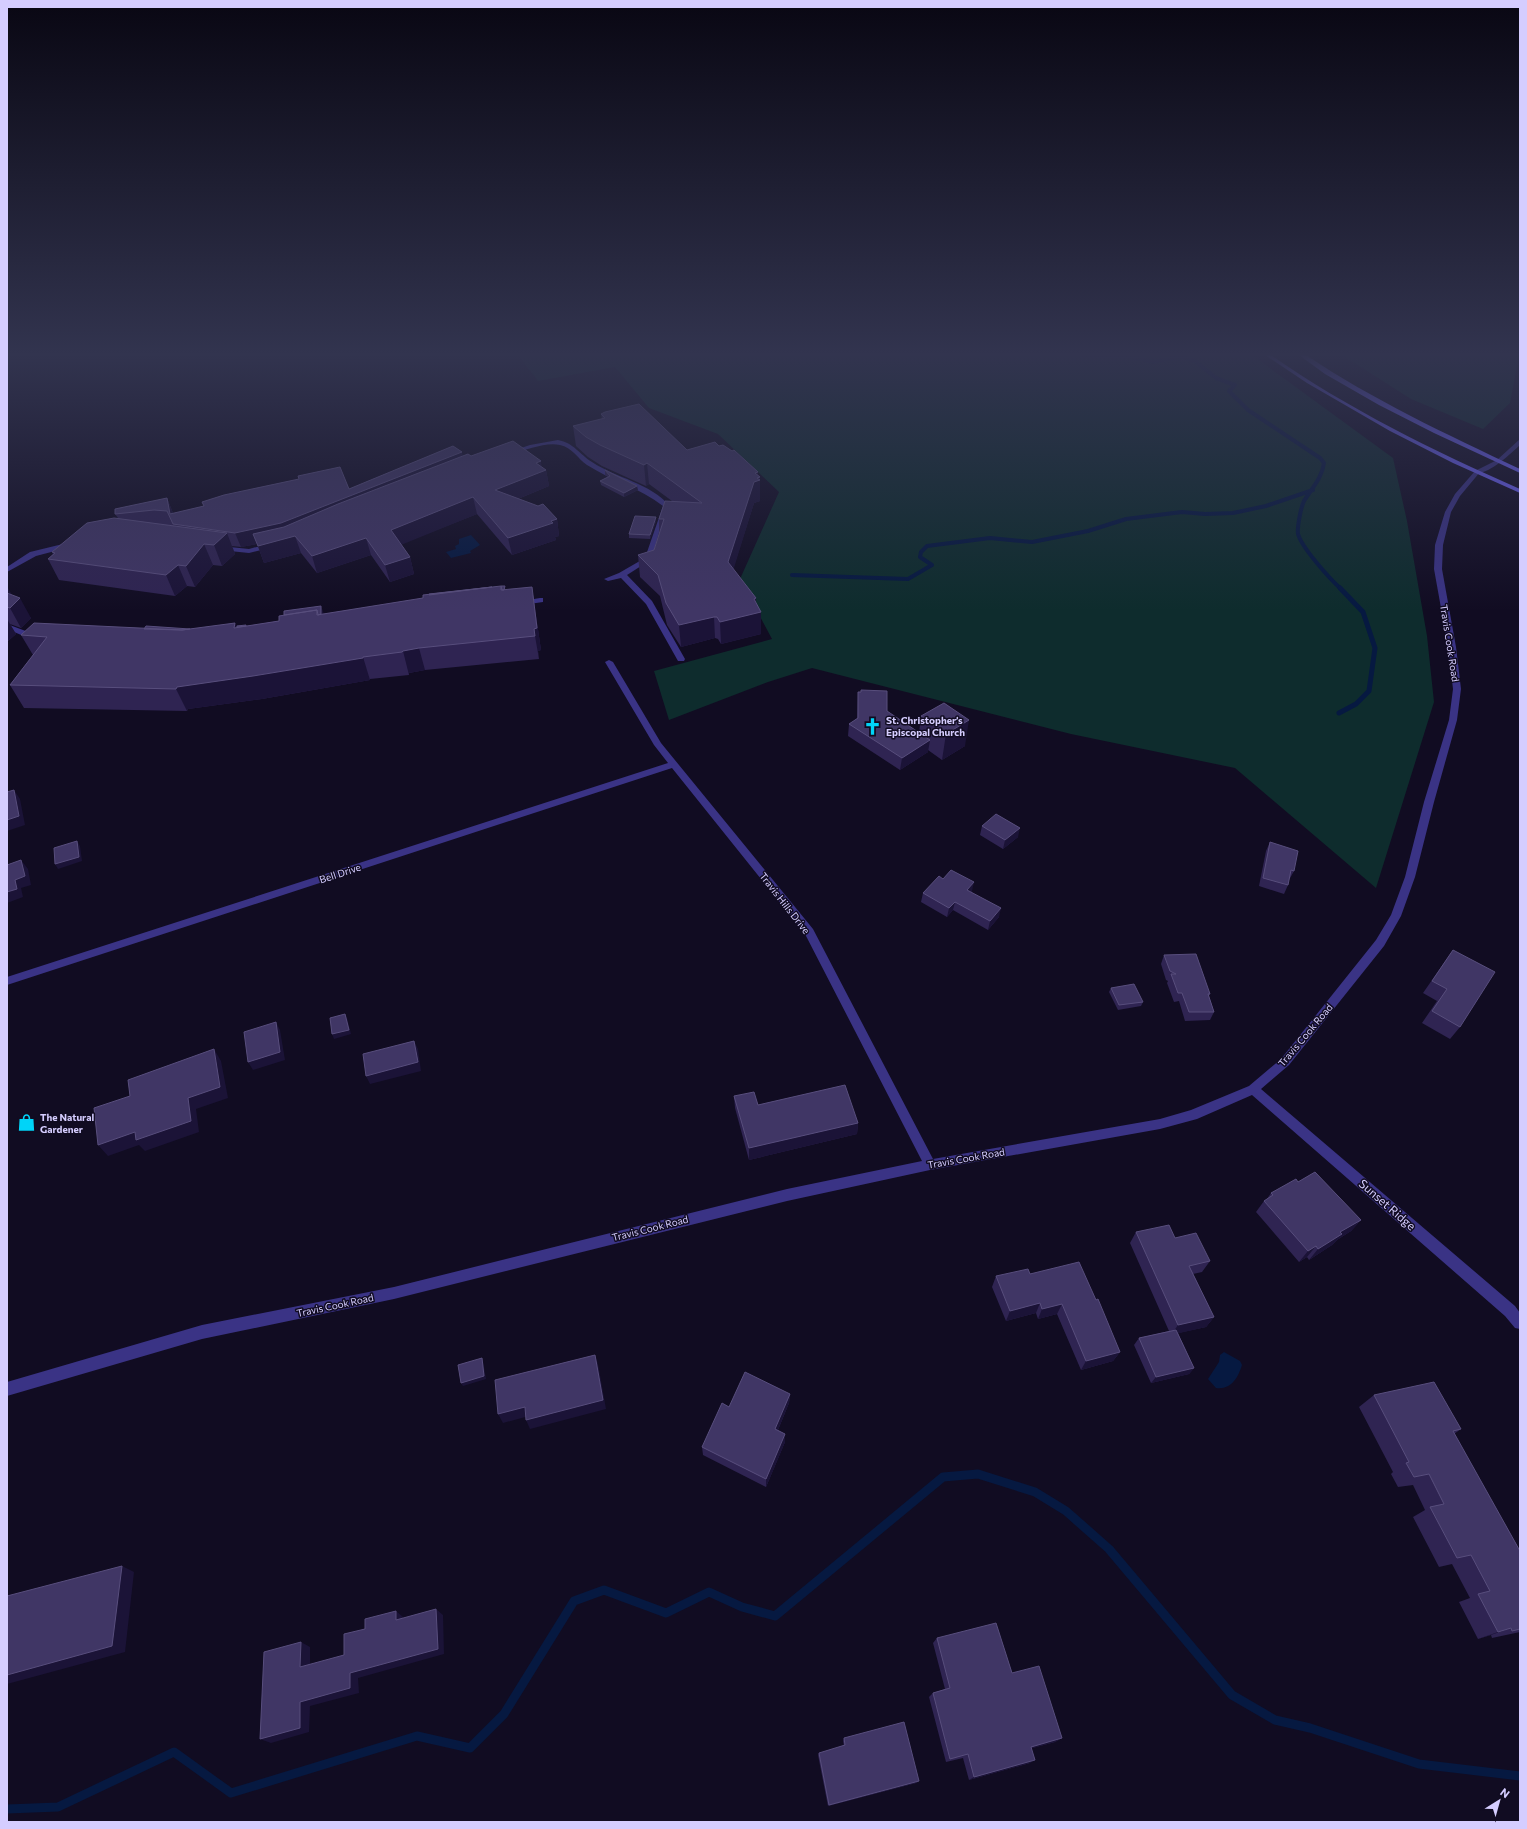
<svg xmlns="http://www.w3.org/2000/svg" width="1527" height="1829" viewBox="0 0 1527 1829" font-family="Commissioner,sans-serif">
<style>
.green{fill:#0e2c2d}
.water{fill:#061941}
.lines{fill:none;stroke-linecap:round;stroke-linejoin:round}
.stream-far2{stroke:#061941;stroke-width:4}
.stream-far1{stroke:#061941;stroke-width:5}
.stream{stroke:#061941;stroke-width:9}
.minor{fill:#3a3385;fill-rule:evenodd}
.tertiary{fill:#3a3385;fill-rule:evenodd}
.secondary{fill:#6f64ff;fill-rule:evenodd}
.wall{fill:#2f2452}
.shaded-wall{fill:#1b1337}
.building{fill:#403665;stroke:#584e7d}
.labels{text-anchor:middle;stroke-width:3;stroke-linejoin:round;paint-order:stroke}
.street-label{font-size:10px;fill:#d5cdff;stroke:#110c22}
.poi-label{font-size:10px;font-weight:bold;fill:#d5cdff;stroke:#110c22;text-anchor:start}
.near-street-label{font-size:12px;fill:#d5cdff;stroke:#110c22}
</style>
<rect width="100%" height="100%" fill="#110c22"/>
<!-- green -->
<path class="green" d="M518,355H1252L1393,458L1407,521L1427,636L1434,702L1376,888L1235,768L1071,734L812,668L768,682L669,720L654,671L772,639L740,579L779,492L718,434L649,408L615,367L538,381Z
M1342,355H1519L1510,403L1483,429L1411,399Z"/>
<!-- water -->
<path class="water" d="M471,535L480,545L470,551L471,553L451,558L446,552L456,549L455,546L459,544V539Z
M1224,1352L1240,1361L1242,1365C1238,1378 1231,1390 1216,1388L1208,1379L1219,1362L1220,1355Z"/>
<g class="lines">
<!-- stream-far2 -->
<path class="stream-far2" d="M1084,355L1128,356L1153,362L1180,356L1195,361L1216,378L1235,385
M1235,385L1229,391L1248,410L1320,458L1324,463C1322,478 1312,488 1304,501C1301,507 1297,527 1298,534C1302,548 1330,579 1341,589
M792,575L908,579L932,565L920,557L921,552L927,546L990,538L1032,542L1088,531L1126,519L1182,512L1205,514L1233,513L1266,506L1313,490"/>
<!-- stream-far1 -->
<path class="stream-far1" d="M1339,713L1356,704L1369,691L1375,648L1363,612L1340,588"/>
<!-- stream -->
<path class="stream" d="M7,1809L58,1807L174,1752L231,1793L417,1736L470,1748L504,1714L574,1601L604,1590L666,1613L709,1592L742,1607L775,1616L943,1477L978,1474L1035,1492L1066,1511L1109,1549L1232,1695L1275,1720L1310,1728L1419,1764L1520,1776"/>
<!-- minor -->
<path class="minor" d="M558,440C574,443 579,454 592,462C616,478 650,483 670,506L652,559L627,575L652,601L685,659L684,661H678L646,604L621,578L608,581L604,579L619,573L645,558L663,506C640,488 612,481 587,465C578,459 572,447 560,445C545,442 527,450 512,454L509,452L530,445Z
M1477,470L1480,472L1460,496L1451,512L1443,545L1442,569L1456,647L1461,689L1457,720L1434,802L1415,877L1401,916L1384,946L1289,1065L1261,1089L1515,1306L1520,1313V1329L1515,1328L1505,1316L1252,1095L1197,1119L1160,1129L930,1170L787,1201L394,1299L202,1339L7,1396V1382L202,1325L394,1287L787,1189L922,1161L805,934L672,768L7,985V977L668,763L654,745L605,662L609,660L613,662L661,743L813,929L933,1159L1160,1119L1191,1110L1249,1086L1281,1059L1376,940L1391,915L1405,877L1424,802L1449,720L1453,689L1448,647L1434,569L1435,545L1445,512L1455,494L1475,471Z
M71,542H74V546L36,556L7,572V567L30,552Z
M271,543H274V547L249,553L220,550L216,548L220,546L249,549Z
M540,598H543V602L522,605L518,603L522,601Z
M7,624L39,636L40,638L39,640H33L7,629Z"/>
<!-- tertiary -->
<path class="tertiary" d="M1520,439V445C1510,454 1489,475 1475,473V471L1497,460Z"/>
<!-- secondary -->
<path class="secondary" d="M1265,355H1271C1348,409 1434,451 1520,489V493L1453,463L1390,431L1307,383Z
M1299,355H1306C1373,400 1446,434 1520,469V473L1434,433L1379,405L1325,374Z"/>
</g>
<!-- wall -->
<path class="wall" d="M601,414L687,450L719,446L760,477V501L754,503L733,569L756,598V603L761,634L721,644L718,639L715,638L681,647L667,625L660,596L640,577L638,555L654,550L659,532V519L672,501L649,484L646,486L602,466L588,457L576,446L573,426L602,419Z
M463,456H471L542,467L546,470L549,486L518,499L557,519L559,536L555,537L556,540L512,555L477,514L401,544L410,557L414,574L390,582L371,555L317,573L301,553L264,563L257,544L241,547L232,546L235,554L222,566L213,565L195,587L187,586L175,596L59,580L48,559L53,554L52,552L118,518L115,514L167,498L173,513L349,489Z
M605,470L638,490L624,497L601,485L600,481L608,477L605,475Z
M656,521L650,539L629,538V534Z
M505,586V590L532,587L535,609L541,650L538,651L539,659L425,670L409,673V675L370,679V680L262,699L188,709L187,711L24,708L10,685L33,655L21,635L144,629H190L246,625V626Z
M7,588L11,595L31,618L21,628L10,624L16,634L7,642Z
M858,692L919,733L921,716L965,746L942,760L928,750V752L900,770L848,736L849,724L857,719Z
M982,826L1018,837L1003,849L980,835Z
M1270,842L1294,871L1289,880L1288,885L1284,894L1259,886L1266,851Z
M943,879L972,891L971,892L999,917L988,930L953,910L947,917L921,902L923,893Z
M1453,950L1460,1027L1450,1039L1422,1023L1437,1001L1423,993Z
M1164,955L1210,994L1209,996L1214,1012L1210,1020L1185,1021L1179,1001L1174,1002L1167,983L1168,981L1166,980L1161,964Z
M1111,988L1143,1002L1141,1006L1118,1010L1109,992Z
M734,1096L758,1105L858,1123L857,1134L749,1160L735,1108Z
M1298,1182L1361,1220L1351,1231L1337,1240L1332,1245L1309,1260L1307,1257L1299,1262L1256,1212L1264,1201L1267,1199L1271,1193Z
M1136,1232L1175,1238L1210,1261L1202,1272L1193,1274L1214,1317L1206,1327L1178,1333L1194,1368L1189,1374L1151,1383L1134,1345L1139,1338L1169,1331L1130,1243Z
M1030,1274L1120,1352L1113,1361L1081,1370L1057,1314L1038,1319L1036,1313L1006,1321L992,1287L996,1276Z
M790,1394L789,1403L778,1430L785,1434V1442L766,1487L703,1455L702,1447L729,1407Z
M1374,1395L1461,1429L1454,1434L1520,1551V1632L1492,1638L1491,1635L1478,1639L1459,1602L1470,1598L1452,1564L1439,1567L1413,1517L1425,1510L1413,1485L1398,1487L1391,1474L1393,1472L1359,1407Z
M937,1638L1012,1673L1062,1738L1055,1742L1032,1748L1030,1763L969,1780L963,1758L946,1762L929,1697L933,1693L945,1689L933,1643Z
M844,1738L919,1781L916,1783L828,1806L818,1755L819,1753L844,1746L843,1741Z"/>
<!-- shaded-wall -->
<path class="shaded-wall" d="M462,452L465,466L287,538L253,534L257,544L241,547L235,533Z
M541,461L542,471L546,470L549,486L498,507L495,490L536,463Z
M647,463L649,484L646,486L644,465Z
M758,472V477H760V481V480V501L754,503L729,584L728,562L754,482L755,473Z
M637,486L638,490L624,497V493Z
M473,497L477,514L396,547L391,530Z
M167,498L173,513L170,514Z
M656,517V521L650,539V535Z
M557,519L559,536L555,537L556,540L512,555L508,538Z
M227,533L235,554L222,566L214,545Z
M295,536L301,553L264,563L258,546Z
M366,538L371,555L317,573L312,556Z
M204,544L213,565L195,587L186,566Z
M410,557L414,574L390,582L385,565Z
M178,565L187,586L175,596L166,575Z
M532,587L535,609L541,650L538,651L539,659L535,636Z
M8,588L16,602L20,598L31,618L21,628L10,608L7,600V589Z
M756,598V613L761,612V634L721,644L720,622L754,599Z
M321,606L324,614L317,615V610Z
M714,617L715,638L681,647L679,625Z
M7,619L16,634L7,642Z
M235,623L240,634L244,633L246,625L248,629L246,637L242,638L244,645L243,650L238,638L192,645L190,641L236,634L234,628Z
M419,648L425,670L409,673V675L403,651Z
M363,657L370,680L262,699L188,709L187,711L176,689L177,687Z
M969,720L965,746L942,760L946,734Z
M930,740L928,752L900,770L902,758Z
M14,790L20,799L25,825L7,831V820Z
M1020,828L1018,837L1003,849L1005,840Z
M77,841L80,846L82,861L58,869L55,864Z
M21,860L28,869L31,885L21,888L23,897L7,903V892L15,880Z
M974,882L972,891L965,898L967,890Z
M955,902L953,910L947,917L949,908Z
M1001,908L999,917L988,930L990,921Z
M345,1014L347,1018L351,1034L334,1039L332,1034Z
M276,1022L280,1030L285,1060L253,1070L248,1062Z
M414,1041L418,1049L421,1071L370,1084L366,1076Z
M214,1049L221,1061L228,1098L196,1109L199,1132L145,1151L139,1145L108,1156L98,1145L188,1098Z
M858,1123L857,1134L749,1160V1148Z
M1361,1220L1351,1231L1337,1240L1332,1245L1309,1260L1318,1249L1340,1232Z
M1316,1246L1307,1257L1299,1262L1308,1251Z
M1040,1303L1036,1313L1006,1321L1010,1311Z
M1062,1304L1057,1314L1038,1319L1042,1309Z
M1214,1317L1206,1327L1171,1335L1178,1325Z
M1120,1352L1113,1361L1081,1370L1086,1361Z
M595,1355L598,1364L606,1409L530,1429L526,1420Z
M482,1358L483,1361L486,1379L463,1386L461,1383Z
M1194,1368L1189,1374L1151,1383L1156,1377Z
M790,1394L789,1403L775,1437V1429Z
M525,1407L529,1416L503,1423L498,1414Z
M785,1434V1442L766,1487V1479Z
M122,1566L134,1572L125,1652L7,1684V1675Z
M436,1609L443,1615L444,1654L358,1678L359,1693L310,1706L309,1732L271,1743L260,1739L300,1702L350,1673Z
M396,1611L403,1617L404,1626L396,1620Z
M1511,1628L1491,1635L1478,1639L1498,1632Z
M301,1642L310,1647V1672L300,1667Z
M1062,1738L1055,1742L1026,1750L1031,1747Z
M1035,1760L1030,1763L969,1780L974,1777Z
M919,1781L916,1783L828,1806L829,1805Z"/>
<!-- building -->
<path class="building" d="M639,404L687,450L715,442L719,446L723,445L732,451L734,450L758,472L755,473L760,477L757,478L760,480L754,482L728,562L756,598L754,599L761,612L720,622L717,617H714L679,625L666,603L658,575L638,555L654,550L664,519H659L665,501L702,503L647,463L644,465L600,445L586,437L573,426L605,418L601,414L605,412Z
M513,441L541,461L536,463L546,470L495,490L538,506L543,504L557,519L551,521L553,523L508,538L473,497L391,530L410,557L385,565L366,538L312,556L295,536L258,546L253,534L284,527L338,504L468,454L471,456Z
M453,446L462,452L281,523L235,533L173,524L167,511L154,510L115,514V509L167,498L170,514L204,506L202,502L224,495L299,479L298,476L340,467L349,489Z
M605,470L637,486L624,493L600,481L610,476Z
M635,516L656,517L650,535L629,534Z
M114,518L227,533L214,545L204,544L186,566L178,565L166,575L48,559L55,553L52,552L87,523Z
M501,586V590L532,587L537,628L534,629L535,636L419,648L403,651L402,652L363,657V658L253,676L177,687L176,689L10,685L47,637L21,635L34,623L182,630L235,623L234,628L279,621V616L317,610V615L423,598V595Z
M501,586H505L504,590H502Z
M492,587L429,595V594Z
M7,593L20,598L10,608L7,607Z
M321,606V614L318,615L317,610L284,615V611Z
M246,625V626L237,627V626Z
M146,626L190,629L182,630L144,629Z
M861,690L887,691V711L930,740L902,758L849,724L858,718V692H861Z
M944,703L969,720L946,734L921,716Z
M14,790L19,816L7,820V792Z
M996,814L1020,828L1005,840L982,826Z
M77,841L79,857L55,864L54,848Z
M1270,842L1298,851L1294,871L1291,870L1288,885L1263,878Z
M21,860L25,876L15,880L17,889L7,892V865Z
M951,870L974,882L967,890L1001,908L990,921L955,902L949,908L923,893L939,876L943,879Z
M1453,950L1495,972L1460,1027L1432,1011L1447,989L1432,981Z
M1196,954L1210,994H1208L1214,1012H1189L1182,993H1178L1171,974H1176L1170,971L1164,955Z
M1134,984L1143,1002L1119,1005L1111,988Z
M345,1014L349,1030L332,1034L330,1018Z
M276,1022L280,1052L248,1062L244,1032Z
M414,1041L418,1062L366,1076L363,1054Z
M214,1049L220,1087L188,1098L191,1121L136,1140L135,1132L98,1145L94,1108L130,1096L128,1080Z
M845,1085L858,1123L749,1148L734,1096L754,1092L758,1105Z
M1315,1172L1361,1220L1340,1232L1342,1234L1318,1249L1316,1246L1308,1251L1264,1201L1273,1195L1271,1193L1296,1179L1298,1182Z
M1169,1225L1175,1238L1196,1233L1210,1261L1189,1266L1214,1317L1178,1325L1136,1232Z
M1079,1262L1096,1300L1098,1299L1120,1352L1086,1361L1062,1304L1042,1309L1040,1303L1010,1311L996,1276L1028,1269L1030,1274Z
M1176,1330L1194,1368L1156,1377L1139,1338Z
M595,1355L603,1400L526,1420L525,1407L498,1414L495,1380Z
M482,1358L484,1376L461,1383L458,1365Z
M745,1372L790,1394L775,1429L785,1434L766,1479L702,1447L722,1403L729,1407Z
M1434,1382L1461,1429L1453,1431L1520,1551V1629L1512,1631L1511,1628L1498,1632L1478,1594L1490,1591L1471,1555L1457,1558L1430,1507L1444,1504L1429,1474L1414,1477L1406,1463L1409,1462L1374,1395Z
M122,1566L112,1646L7,1675V1596Z
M436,1609L438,1649L350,1673V1688L300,1702V1728L260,1739L264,1652L301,1642L300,1667L344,1655V1634L365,1629V1619L396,1611V1620Z
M996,1623L1012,1673L1039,1666L1062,1738L1031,1747L1035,1760L974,1777L968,1754L950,1759L933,1693L950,1688L937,1638Z
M904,1722L919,1781L829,1805L819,1753L845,1745L844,1738Z"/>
<!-- sky -->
<linearGradient id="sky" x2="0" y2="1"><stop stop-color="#090713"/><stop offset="0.58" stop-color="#32344f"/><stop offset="1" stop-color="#32344f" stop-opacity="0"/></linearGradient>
<rect width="1527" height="611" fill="url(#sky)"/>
<!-- icons -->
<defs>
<symbol id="church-bare" viewBox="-9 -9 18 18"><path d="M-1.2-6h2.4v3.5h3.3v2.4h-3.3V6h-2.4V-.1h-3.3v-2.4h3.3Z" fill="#00d4f8" stroke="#110c22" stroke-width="2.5" paint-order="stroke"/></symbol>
<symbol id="shop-bare" viewBox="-9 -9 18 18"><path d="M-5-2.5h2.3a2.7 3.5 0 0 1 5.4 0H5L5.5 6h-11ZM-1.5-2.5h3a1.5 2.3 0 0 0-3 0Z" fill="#00d4f8" stroke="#110c22" stroke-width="2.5" paint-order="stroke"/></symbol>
</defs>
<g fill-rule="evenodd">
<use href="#church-bare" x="860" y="714" width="25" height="25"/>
<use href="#shop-bare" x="14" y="1110" width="25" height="25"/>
</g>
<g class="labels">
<!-- street labels -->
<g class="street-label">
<text transform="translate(1450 643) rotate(81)" y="4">Travis Cook Road</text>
<text transform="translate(340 873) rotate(-18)" y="4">Bell Drive</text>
<text transform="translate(785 903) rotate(52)" y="4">Travis Hills Drive</text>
<text transform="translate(1305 1035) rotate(-50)" y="4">Travis Cook Road</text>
<text transform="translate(966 1158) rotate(-10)" y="4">Travis Cook Road</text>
<text transform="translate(650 1228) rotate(-14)" y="4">Travis Cook Road</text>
<text transform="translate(335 1305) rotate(-12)" y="4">Travis Cook Road</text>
</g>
<!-- poi labels -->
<g class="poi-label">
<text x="886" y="724">St. Christopher’s<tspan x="886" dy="12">Episcopal Church</tspan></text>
<text x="40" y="1121">The Natural<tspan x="40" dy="12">Gardener</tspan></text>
</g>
<!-- near-street labels -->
<g class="near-street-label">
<text transform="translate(1387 1205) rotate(41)" y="4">Sunset Ridge</text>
</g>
</g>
<!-- border -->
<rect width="1527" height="1829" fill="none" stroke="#d5cdff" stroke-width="16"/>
<!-- north arrow -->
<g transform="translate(1499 1801) rotate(37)" stroke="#110c22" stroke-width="3" paint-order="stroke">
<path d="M0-3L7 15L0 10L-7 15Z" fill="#d5cdff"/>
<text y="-6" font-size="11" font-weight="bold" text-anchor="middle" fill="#d5cdff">N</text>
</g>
</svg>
